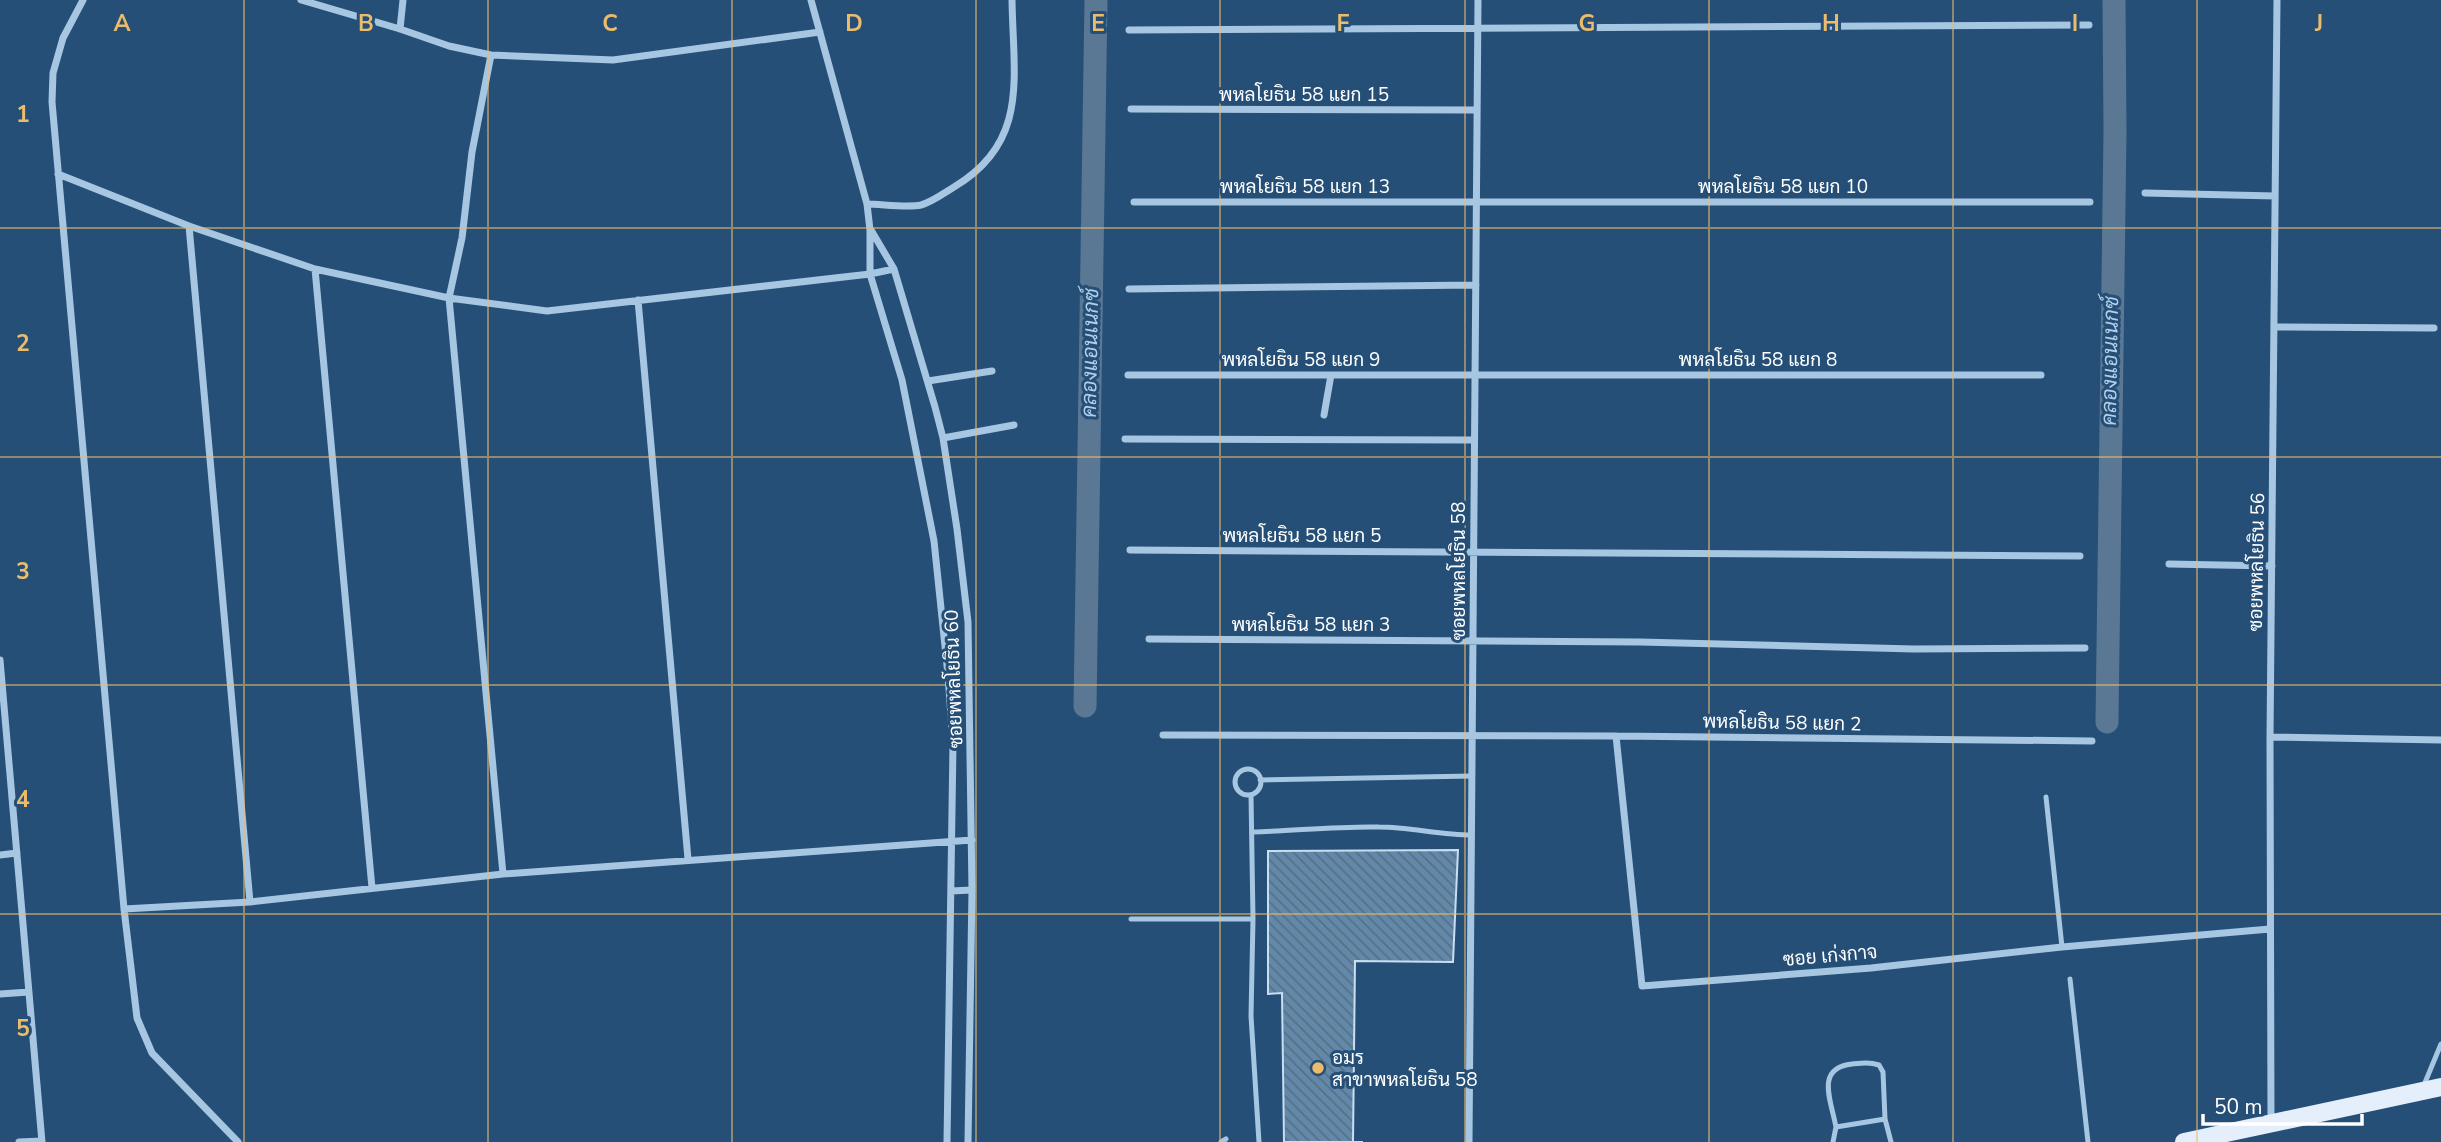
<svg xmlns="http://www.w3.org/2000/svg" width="2441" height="1142" viewBox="0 0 2441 1142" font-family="'Nunito Sans',Sarabun,sans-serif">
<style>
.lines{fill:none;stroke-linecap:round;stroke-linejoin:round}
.canal{stroke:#5a7894;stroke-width:23}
.building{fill:url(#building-back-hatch);stroke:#c8def2;stroke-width:2}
.service{stroke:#a6c6e2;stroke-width:5}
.minor{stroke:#a6c6e2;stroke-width:7}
.primary{stroke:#e5effb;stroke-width:18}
.grid{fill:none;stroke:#ebbc6b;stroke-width:2;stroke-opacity:0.55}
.poi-dot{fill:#ebbc6b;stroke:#254f76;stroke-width:2.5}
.labels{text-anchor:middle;stroke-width:6;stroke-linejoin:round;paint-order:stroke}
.street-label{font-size:19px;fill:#fff;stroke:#254f76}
.poi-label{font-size:19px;fill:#fff;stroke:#254f76;text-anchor:start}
.water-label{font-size:21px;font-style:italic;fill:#b1cfea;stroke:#254f76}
.grid-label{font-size:23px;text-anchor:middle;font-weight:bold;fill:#ebbc6b;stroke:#254f76;stroke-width:6;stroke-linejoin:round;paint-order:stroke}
</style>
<defs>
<pattern id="building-back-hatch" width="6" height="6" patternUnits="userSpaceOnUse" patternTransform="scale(1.75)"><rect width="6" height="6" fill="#6288aa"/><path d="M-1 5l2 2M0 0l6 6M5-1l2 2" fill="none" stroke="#597084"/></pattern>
</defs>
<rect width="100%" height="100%" fill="#254f76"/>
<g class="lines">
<!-- canal -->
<path class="canal" d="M1085,706L1096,0
M2107,722L2115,131L2114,0"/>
</g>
<!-- building -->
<path class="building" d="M1458,850L1453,962L1355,961L1353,1142H1363H1284L1282,993L1268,994V851Z"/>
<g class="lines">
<!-- service -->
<path class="service" d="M1235 782a13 13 0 1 1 26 0a13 13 0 1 1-26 0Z
M1260,780L1472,776
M1251,795L1253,919L1251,1016L1259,1142
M2046,797L2062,947
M1253,832C1294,831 1337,826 1379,827C1410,827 1440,835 1472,835
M1131,919H1253
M2070,979L2088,1142
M2424,1085L2441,1044
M1836,1127C1831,1100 1815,1068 1852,1064C1862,1063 1869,1062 1879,1065L1883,1072L1885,1119
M1221,1142L1226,1139
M1833,1142L1836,1127L1885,1119L1891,1142"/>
<!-- minor -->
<path class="minor" d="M83,0L63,38L53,73L52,102L124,909L137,1018L152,1053L238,1142
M301,0L400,29L449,46L491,55L613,60L820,32
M811,0L867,204L870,230V274L902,380L934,541L948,675L953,744L947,1142
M400,29L403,0
M1129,30L2089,25
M491,55L472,152L462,238L449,298L503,874
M1131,109L1477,110
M58,174L189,226L315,269L449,298L547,311L870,274L894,269
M2145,193L2275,196
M1134,202H2090
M867,204C881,204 907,208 921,205C932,202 944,193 954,187C1030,142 1013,76 1012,0
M189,226L250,902
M871,230L894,269L935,407L943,438L957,529L968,622L972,890L968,1142
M315,269L372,888
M1129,289L1476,285
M638,300L688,859
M2274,327L2434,328
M1128,375H2041
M928,381L992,371
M1324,415L1331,375
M943,438L1014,425
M1125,439L1474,440
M1130,550L2080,556
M2169,564L2272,566
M1149,639L1640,642L1914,649L2085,648
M0,660L42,1142
M1163,735L1616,736L2092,741
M1616,736L1642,986L1871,968L2062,947L2270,929
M2270,737L2441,740
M0,855L17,853
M951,891L972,890
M124,909L250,902L503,874L972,840
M0,994L29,992
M2271,1123L2270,737L2277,0
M19,1142L42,1141
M1469,1142L1478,0"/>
<!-- primary -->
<path class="primary" d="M2184,1142L2441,1087"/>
</g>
<!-- grid -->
<path class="grid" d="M244,0V1142M488,0V1142M732,0V1142M976,0V1142M1220,0V1142M1465,0V1142M1709,0V1142M1953,0V1142M2197,0V1142M0,228H2441M0,457H2441M0,685H2441M0,914H2441"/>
<!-- markers -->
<circle class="poi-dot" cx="1318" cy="1068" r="7"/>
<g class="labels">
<!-- street labels -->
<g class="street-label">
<text x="1304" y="101">พหลโยธิน 58 แยก 15</text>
<text x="1305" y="193">พหลโยธิน 58 แยก 13</text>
<text x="1783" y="193">พหลโยธิน 58 แยก 10</text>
<text x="1301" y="366">พหลโยธิน 58 แยก 9</text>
<text x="1758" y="366">พหลโยธิน 58 แยก 8</text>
<text x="1302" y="542">พหลโยธิน 58 แยก 5</text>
<text transform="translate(2256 562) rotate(-89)" y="7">ซอยพหลโยธิน 56</text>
<text transform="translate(1458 571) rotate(-90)" y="7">ซอยพหลโยธิน 58</text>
<text x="1311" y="631">พหลโยธิน 58 แยก 3</text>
<text transform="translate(953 679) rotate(-92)" y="7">ซอยพหลโยธิน 60</text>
<text transform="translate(1782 722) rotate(1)" y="7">พหลโยธิน 58 แยก 2</text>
<text transform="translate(1830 955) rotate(-5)" y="7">ซอย เก่งกาจ</text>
</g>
<!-- poi labels -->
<g class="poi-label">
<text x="1332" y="1064">อมร<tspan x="1332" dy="22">สาขาพหลโยธิน 58</tspan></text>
</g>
<!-- water labels -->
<g class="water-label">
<text transform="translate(1090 353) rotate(-89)" y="7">คลองแอนเนกซ์</text>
<text transform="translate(2110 361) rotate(-89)" y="7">คลองแอนเนกซ์</text>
</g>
</g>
<g class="grid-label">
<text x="122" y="31">A</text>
<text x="366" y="31">B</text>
<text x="610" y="31">C</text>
<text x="854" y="31">D</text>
<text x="1098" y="31">E</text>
<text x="1343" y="31">F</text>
<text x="1587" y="31">G</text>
<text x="1831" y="31">H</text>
<text x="2075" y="31">I</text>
<text x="2319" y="31">J</text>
<text x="23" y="122">1</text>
<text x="23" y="351">2</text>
<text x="23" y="579">3</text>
<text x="23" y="807">4</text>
<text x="23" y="1036">5</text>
</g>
<!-- scale -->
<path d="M2203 1114v10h159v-10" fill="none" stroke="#ffffff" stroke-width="3.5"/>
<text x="2214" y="1114" font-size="21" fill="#ffffff" stroke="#254f76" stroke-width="5" paint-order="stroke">50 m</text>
</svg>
